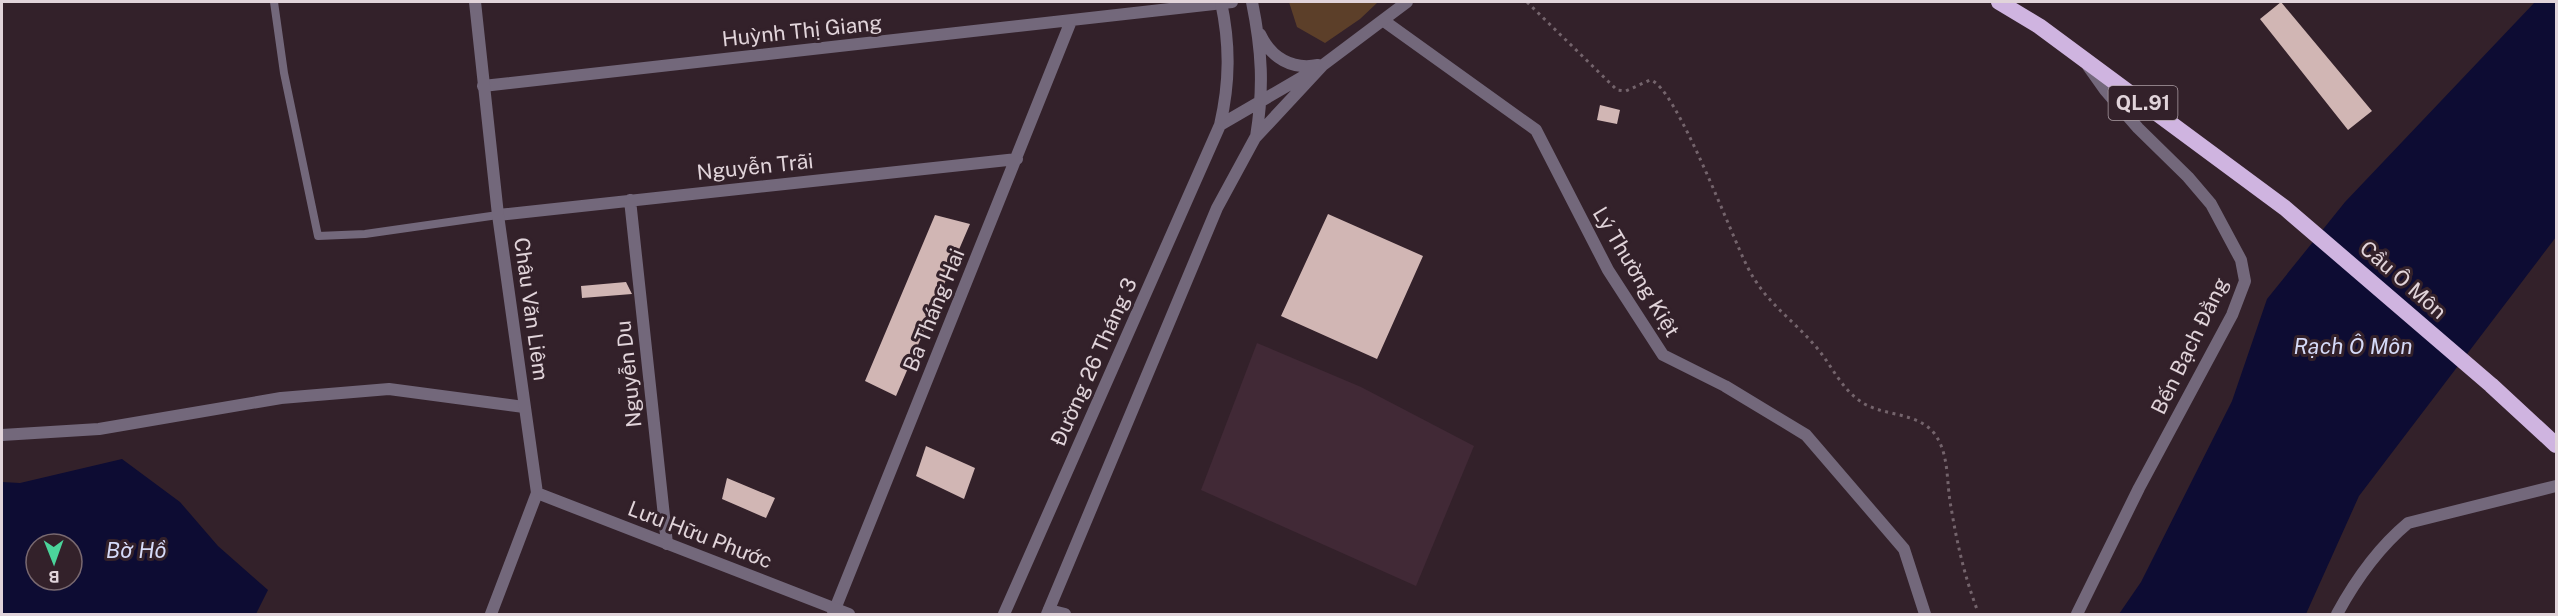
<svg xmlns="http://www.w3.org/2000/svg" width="2558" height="616" viewBox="0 0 2558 616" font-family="'Public Sans',sans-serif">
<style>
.built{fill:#412936}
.green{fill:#5c3f29}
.water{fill:#0d0c33;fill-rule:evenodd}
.building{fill:#d1b6b4}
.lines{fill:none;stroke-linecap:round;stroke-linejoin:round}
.path{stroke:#74646c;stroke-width:3;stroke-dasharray:3 4.5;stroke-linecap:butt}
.service{stroke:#73687b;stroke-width:8}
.minor{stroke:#73687b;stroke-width:12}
.tertiary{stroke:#73687b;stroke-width:12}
.trunk{stroke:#cfb4e0;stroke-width:16}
.labels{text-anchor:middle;stroke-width:6;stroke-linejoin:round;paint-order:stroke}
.shield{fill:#33212a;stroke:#ad9ea5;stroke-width:1.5}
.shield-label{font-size:20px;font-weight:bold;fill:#e1d4da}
.street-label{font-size:21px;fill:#e1d4da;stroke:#33212a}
.water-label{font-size:22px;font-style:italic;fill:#d5daf8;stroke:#33212a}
</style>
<rect width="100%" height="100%" fill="#33212a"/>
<!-- built -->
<path class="built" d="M1257,343L1361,387L1474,446L1416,586L1201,490Z"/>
<!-- green -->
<path class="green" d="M1289,2H1378L1360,19L1325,43L1297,27Z"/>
<!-- water -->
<path class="water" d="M2535,2H2556V237L2359,496L2306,614H2119L2141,582L2232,401L2267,299L2345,202Z
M122,459L180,502L218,546L268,590L256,614H2V482L20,483ZM36,544H72V580H36Z"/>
<!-- building -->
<path class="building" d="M2281,2L2372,111L2348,130L2260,19Z
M1600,105L1620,110L1617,124L1597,120Z
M1328,214L1423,256L1377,359L1281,316Z
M935,215L970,224L896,396L865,381Z
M626,282L632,294L582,298L581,286Z
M926,446L975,468L964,499L916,476Z
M727,478L775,498L766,518L722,499Z"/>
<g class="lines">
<!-- path -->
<path class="path" d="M1527,2L1617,90L1626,91L1650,80C1675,84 1732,237 1747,266C1766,304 1792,318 1817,348C1832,366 1841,388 1860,401C1882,417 1916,411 1934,433C1950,454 1946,483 1951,507C1957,544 1965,578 1978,612"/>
<!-- service -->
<path class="service" d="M274,2L284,73L318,236L365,234L498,215"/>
<!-- minor -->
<path class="minor" d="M1384,21L1536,130L1608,270L1663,355L1725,386L1806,435L1904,549L1925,614
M483,86L1232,2
M630,200L667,544
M498,215L1017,159
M2,435L99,429L281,398L389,389L524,407
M1049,610L1065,614
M833,614L1071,21
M2077,614L2139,488L2232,315L2245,281L2241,260L2211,204L2188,177L2138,128L2105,90L2088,66
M2337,614C2356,579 2378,548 2408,523L2556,486"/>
<!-- tertiary -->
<path class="tertiary" d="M475,2L498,215L537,493L491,614
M1252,2C1262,51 1264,87 1256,137
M1260,34C1271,58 1292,70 1318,65
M1220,125L1323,65L1407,2
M537,493L849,614
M1004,614L1220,125C1230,82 1230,44 1221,2
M1047,614L1217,208L1255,138L1323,65"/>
<!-- trunk -->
<path class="trunk" d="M1999,2L2039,26L2285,208L2491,385L2556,445"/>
</g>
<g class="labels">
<!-- shield labels -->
<rect class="shield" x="2108.5" y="86" width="69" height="34" rx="4.5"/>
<g class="shield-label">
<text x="2143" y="110">QL.91</text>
</g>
<!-- street labels -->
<g class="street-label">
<text transform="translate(802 31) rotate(-6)" y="7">Huỳnh Thị Giang</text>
<text transform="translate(755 167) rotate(-6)" y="7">Nguyễn Trãi</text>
<text transform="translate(1636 272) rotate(59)" y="7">Lý Thường Kiệt</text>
<text transform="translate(2403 280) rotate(41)" y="7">Cầu Ô Môn</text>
<text transform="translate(531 309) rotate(82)" y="7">Châu Văn Liêm</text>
<text transform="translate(934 310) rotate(-68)" y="7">Ba Tháng Hai</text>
<text transform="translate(2190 346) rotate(-64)" y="7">Bến Bạch Đằng</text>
<text transform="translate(1094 362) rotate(-66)" y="7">Đường 26 Tháng 3</text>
<text transform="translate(629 374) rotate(-96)" y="7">Nguyễn Du</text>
<text transform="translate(700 535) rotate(21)" y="7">Lưu Hữu Phước</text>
</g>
<!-- water labels -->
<g class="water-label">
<text x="2353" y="354">Rạch Ô Môn</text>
<text x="136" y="558">Bờ Hồ</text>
</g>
</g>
<!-- border -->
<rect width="2558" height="616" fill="none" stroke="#e1d4da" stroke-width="6"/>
<!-- north arrow -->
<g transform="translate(54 562) rotate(179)"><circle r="28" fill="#33212a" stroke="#796970" stroke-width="1.5"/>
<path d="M0-4.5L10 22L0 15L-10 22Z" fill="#4bd49b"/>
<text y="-9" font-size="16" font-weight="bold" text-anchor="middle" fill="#e1d4da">B</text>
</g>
</svg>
